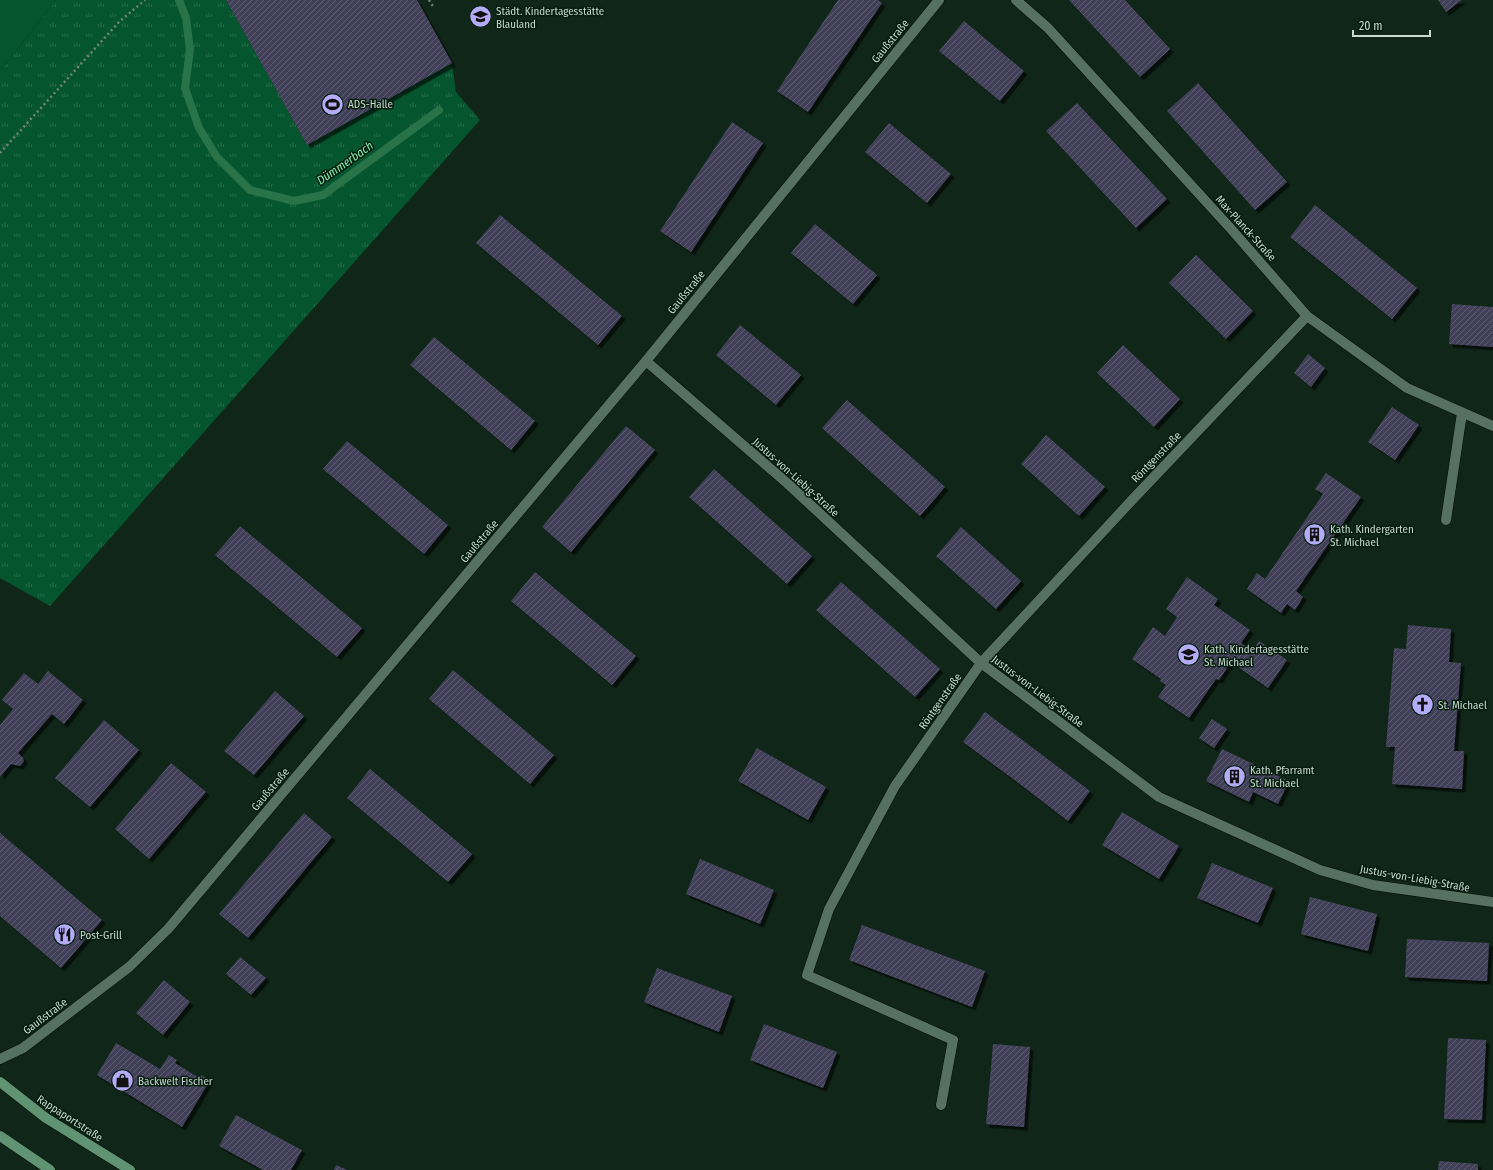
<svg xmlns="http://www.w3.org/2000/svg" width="1493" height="1170" viewBox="0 0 1493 1170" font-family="'Fira Sans Condensed',sans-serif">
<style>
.grass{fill:url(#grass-tufts)}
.pitch{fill:#05552e}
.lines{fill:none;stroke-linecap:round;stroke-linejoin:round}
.stream{stroke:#287348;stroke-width:8}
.building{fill:url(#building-hatch);filter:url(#shadow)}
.lane-casing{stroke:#000f04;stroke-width:11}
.street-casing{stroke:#000f04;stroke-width:11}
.primary-casing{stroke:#000f04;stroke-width:11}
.path{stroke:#74867a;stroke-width:2.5;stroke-dasharray:2 3;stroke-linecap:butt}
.lane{stroke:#577160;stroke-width:10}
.street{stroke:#577160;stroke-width:10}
.primary{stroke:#609372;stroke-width:10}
.labels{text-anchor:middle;stroke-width:3;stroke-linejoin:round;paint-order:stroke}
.poi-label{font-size:11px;fill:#cad8ce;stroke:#051d0f;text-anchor:start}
.street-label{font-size:11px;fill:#cad8ce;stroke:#051d0f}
.water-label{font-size:12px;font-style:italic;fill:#86ebac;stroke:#051d0f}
</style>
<defs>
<pattern id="grass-tufts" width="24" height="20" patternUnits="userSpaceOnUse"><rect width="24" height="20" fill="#05552e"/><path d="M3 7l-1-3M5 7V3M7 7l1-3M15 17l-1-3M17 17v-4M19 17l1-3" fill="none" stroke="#286d4b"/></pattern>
<pattern id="building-hatch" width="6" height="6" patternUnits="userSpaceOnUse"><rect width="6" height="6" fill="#434159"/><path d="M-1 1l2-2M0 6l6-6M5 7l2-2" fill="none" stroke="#5d5c70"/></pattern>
<filter id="shadow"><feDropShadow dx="3.5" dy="3.5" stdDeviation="0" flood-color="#0009"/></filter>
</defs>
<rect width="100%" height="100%" fill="#0f2618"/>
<!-- grass -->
<path class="grass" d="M56,0H226L307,145L452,63L456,92L480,120L50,606L0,578V71Z"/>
<!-- pitch -->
<path class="pitch" d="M0,0H56L0,71Z"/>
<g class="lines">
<!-- stream -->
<path class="stream" d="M179,0L186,18L190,50L185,88L199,128L217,157L250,190L294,201L323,195L439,110"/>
</g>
<!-- building -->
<path class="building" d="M226,0H417L452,63L307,145Z
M838,0H878L882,3L808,112L777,91Z
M1069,0H1125L1170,49L1140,77Z
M1438,0H1462L1446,12Z
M964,21L1024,71L1000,101L939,51Z
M1198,83L1287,182L1255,210L1167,111Z
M1077,103L1167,199L1136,228L1046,131Z
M732,122L763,143L691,252L660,231Z
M889,123L951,174L927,203L865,152Z
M1315,205L1417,288L1392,319L1290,237Z
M500,215L622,316L598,345L476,243Z
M815,224L877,275L853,304L791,253Z
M1196,255L1253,311L1226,339L1169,283Z
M1452,304L1493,307V347L1449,344Z
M740,325L801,375L776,405L716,355Z
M434,337L535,421L511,450L410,365Z
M1123,345L1180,399L1154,427L1097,373Z
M1308,354L1325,368L1311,387L1294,373Z
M847,400L945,487L920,516L822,428Z
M1392,407L1419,425L1395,460L1368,442Z
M626,426L655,450L571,552L542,527Z
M1046,435L1105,487L1079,516L1021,464Z
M347,441L448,525L424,554L323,469Z
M714,469L812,556L787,584L689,497Z
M1326,473L1361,497L1296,591L1303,597L1295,610L1287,604L1281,613L1247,589L1257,573L1265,579L1323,494L1315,489Z
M240,526L362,628L337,657L215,555Z
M961,527L1021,581L996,609L936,556Z
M535,572L636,656L612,685L511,601Z
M1187,577L1218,599L1214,605L1250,630L1241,643L1252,651L1259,641L1287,660L1268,688L1231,662L1219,680L1216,679L1189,718L1158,697L1166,685L1160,681L1161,679L1132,659L1153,627L1165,636L1177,617L1166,609Z
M841,582L940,669L915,697L816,610Z
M1408,625L1451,629L1449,662L1461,663L1454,751H1464L1462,789L1392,784L1395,747H1386L1394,648L1406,649Z
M453,670L554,755L530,784L429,699Z
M48,671L83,700L64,724L52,714L18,753L23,758L24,761L20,766L11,764L0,777V725L13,709L2,700L24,673L38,684Z
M275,691L304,716L254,775L224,751Z
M985,712L1090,791L1068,821L1016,781L963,742Z
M1212,719L1227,729L1214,748L1199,738Z
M104,720L139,750L90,807L55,778Z
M757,748L826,787L808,820L738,781Z
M1222,749L1289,781L1278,804L1253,792L1249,802L1206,781Z
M171,763L206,792L149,859L115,829Z
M370,769L472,854L448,882L347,798Z
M1122,812L1179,846L1159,879L1102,845Z
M304,813L332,837L248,938L219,914Z
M0,833L102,920L61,968L0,916Z
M700,859L774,890L760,924L686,894Z
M1212,863L1273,888L1258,923L1197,898Z
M1310,897L1377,914L1368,951L1301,934Z
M862,925L985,971L972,1007L849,960Z
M1407,939L1489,943L1487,981L1405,977Z
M240,957L266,978L251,995L226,974Z
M657,968L732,996L719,1032L644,1002Z
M164,980L190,1002L163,1035L136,1013Z
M764,1024L837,1052L823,1088L750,1060Z
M1448,1038L1486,1040L1482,1120L1444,1119Z
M116,1043L160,1069L169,1055L177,1060L175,1063L199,1078L201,1075L210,1080L182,1127L97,1075Z
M993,1044L1030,1047L1024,1127L986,1124Z
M236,1115L302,1150L291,1170H263L219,1146Z
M1439,1161L1478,1164V1170H1438Z
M336,1165L347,1170H334Z"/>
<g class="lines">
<defs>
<path id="lane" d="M1446,520L1462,413"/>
<path id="street" d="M1016,0L1048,28L1232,230L1307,316L1407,388L1493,426
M646,361L787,483L981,663L1159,797L1320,870L1373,885L1493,902
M0,1059L23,1048L129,967L168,929L646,361L939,0
M941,1105L953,1040L807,975L829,909L895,786L981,663L1133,499L1307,316"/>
<path id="primary" d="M0,1082L46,1118L130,1170
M0,1136L50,1170"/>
</defs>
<!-- lane casing -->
<use href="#lane" class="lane-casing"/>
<!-- street casing -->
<use href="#street" class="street-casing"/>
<!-- primary casing -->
<use href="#primary" class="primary-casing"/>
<!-- path -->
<path class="path" d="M429,0L434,8
M0,153L119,22L145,0"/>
<!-- lane -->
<use href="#lane" class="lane"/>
<!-- street -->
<use href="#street" class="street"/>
<!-- primary -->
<use href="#primary" class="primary"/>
</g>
<!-- icons -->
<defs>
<symbol id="school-disc" viewBox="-11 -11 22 22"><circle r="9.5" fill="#b4acf9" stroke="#051d0f"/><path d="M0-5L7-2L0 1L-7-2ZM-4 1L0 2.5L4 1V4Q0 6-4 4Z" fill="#111"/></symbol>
<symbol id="stadium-disc" viewBox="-11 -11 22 22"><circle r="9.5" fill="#b4acf9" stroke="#051d0f"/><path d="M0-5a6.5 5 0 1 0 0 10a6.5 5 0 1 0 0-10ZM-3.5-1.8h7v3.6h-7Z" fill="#111"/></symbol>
<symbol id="building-disc" viewBox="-11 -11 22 22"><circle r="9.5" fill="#b4acf9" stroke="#051d0f"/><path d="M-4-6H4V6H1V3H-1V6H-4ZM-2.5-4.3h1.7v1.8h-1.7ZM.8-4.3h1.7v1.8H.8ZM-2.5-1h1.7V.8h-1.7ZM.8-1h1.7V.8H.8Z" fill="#111"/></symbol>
<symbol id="church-disc" viewBox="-11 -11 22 22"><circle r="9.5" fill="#b4acf9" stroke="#051d0f"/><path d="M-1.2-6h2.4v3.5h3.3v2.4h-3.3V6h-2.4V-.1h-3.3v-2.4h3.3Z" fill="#111"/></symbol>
<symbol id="restaurant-disc" viewBox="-11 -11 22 22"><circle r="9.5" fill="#b4acf9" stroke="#051d0f"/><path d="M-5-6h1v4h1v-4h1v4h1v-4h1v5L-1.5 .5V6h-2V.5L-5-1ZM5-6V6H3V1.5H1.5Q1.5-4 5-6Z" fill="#111"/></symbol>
<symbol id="shop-disc" viewBox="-11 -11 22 22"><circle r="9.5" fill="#b4acf9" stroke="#051d0f"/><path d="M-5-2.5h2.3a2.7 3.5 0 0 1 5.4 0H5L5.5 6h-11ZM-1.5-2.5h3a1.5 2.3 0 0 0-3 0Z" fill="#111"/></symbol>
</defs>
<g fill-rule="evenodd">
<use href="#school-disc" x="468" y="4" width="25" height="25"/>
<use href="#stadium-disc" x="320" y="92" width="25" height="25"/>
<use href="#building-disc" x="1302" y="522" width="25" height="25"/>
<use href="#school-disc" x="1176" y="642" width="25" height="25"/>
<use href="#church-disc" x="1410" y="692" width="25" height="25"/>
<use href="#building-disc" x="1222" y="764" width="25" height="25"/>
<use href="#restaurant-disc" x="52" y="922" width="25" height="25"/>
<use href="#shop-disc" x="110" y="1068" width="25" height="25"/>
</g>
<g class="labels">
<!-- poi labels -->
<g class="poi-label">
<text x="496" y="15">Städt. Kindertagesstätte<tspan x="496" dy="13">Blauland</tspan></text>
<text x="348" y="108">ADS-Halle</text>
<text x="1330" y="533">Kath. Kindergarten<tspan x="1330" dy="13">St. Michael</tspan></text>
<text x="1204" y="653">Kath. Kindertagesstätte<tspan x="1204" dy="13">St. Michael</tspan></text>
<text x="1438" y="709">St. Michael</text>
<text x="1250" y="774">Kath. Pfarramt<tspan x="1250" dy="13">St. Michael</tspan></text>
<text x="80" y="939">Post-Grill</text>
<text x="138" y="1085">Backwelt Fischer</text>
</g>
<!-- street labels -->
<g class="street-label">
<text transform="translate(890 41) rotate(-51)" y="4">Gaußstraße</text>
<text transform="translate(1246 228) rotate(48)" y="4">Max-Planck-Straße</text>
<text transform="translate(686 292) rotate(-51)" y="4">Gaußstraße</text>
<text transform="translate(1156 457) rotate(-46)" y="4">Röntgenstraße</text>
<text transform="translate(796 477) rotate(42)" y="4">Justus-von-Liebig-Straße</text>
<text transform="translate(479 541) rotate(-50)" y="4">Gaußstraße</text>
<text transform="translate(1038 691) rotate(37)" y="4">Justus-von-Liebig-Straße</text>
<text transform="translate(940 701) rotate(-55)" y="4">Röntgenstraße</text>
<text transform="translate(270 789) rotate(-50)" y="4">Gaußstraße</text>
<text transform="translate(1415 878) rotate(10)" y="4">Justus-von-Liebig-Straße</text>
<text transform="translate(45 1016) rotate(-37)" y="4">Gaußstraße</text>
<text transform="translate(70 1118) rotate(33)" y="4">Rappaportstraße</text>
</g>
<!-- water labels -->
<g class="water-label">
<text transform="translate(345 163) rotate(-35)" y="4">Dümmerbach</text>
</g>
</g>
<!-- scale -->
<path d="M1353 30v6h77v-6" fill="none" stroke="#cad8ce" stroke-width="2"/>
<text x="1359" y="30" font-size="12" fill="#cad8ce" stroke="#051d0f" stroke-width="3" paint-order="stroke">20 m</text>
</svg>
